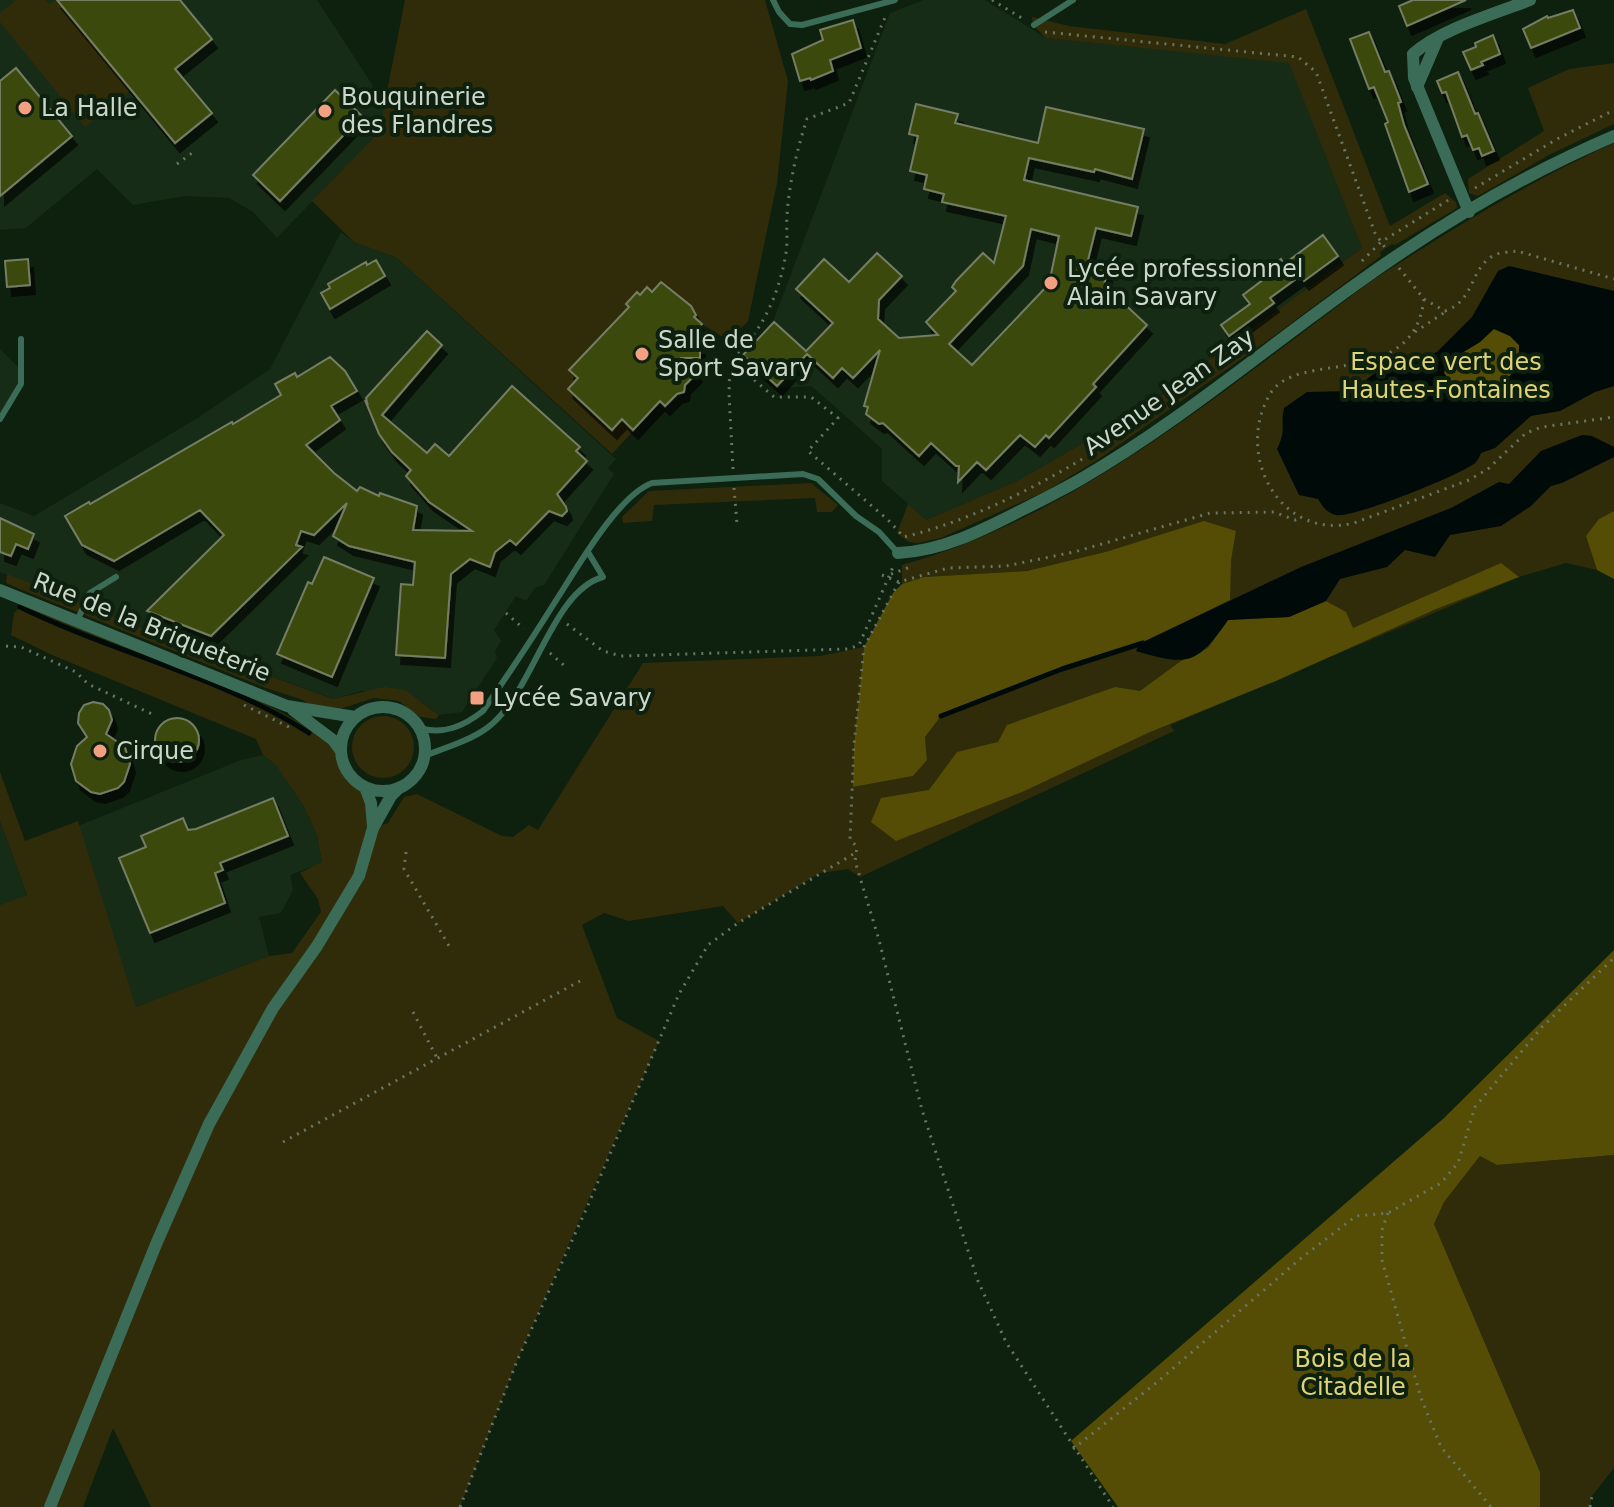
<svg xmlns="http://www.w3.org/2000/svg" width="1614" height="1507" viewBox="0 0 1614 1507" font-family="'DejaVu Sans',sans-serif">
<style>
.built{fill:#162c16}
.green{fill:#302c0a}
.forest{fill:#554d05}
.water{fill:#000a08;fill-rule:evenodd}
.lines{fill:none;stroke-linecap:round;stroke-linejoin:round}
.stream{stroke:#000a08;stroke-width:5}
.building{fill:#3a4a0e;stroke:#757e64;stroke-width:2;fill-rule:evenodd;filter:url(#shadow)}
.path{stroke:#677667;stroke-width:3;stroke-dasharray:2 6;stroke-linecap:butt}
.lane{stroke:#3a6c57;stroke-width:6}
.street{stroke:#3a6c57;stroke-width:12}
.poi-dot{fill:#f3a082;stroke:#0e200e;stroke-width:3}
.labels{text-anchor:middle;stroke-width:8;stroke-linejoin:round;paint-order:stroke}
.poi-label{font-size:24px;fill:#ccd7cc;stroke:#0e200e;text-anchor:start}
.park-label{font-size:24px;fill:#ded377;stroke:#0e200e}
.street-label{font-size:24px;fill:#ccd7cc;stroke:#0e200e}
</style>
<defs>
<filter id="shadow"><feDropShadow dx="5" dy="9" stdDeviation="0" flood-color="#0009"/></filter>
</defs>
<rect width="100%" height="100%" fill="#0e200e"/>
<!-- built -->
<path class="built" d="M0,0H317L385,104L379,132L277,238L253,212L229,198L185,196L133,205L97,169L26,228L0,230Z
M924,0H985L1046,38L1289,62L1362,248L1141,410L1017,481L926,520L882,481V449L842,413L811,386L778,388L743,355L772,324L890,13Z
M341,232L354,242L397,258L616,459L608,468L614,474L544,585L535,588L526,601L516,596L494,630L501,641L495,651L497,658L462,712L439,715L422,702L361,691L334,699L177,642L0,572V503L34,516L199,417L270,369Z
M0,349L22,371L21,384L0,419Z
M263,755L276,764L303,805L317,835L322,863L290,875L293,890L281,913L259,917L269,956L136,1007L78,826L241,760Z
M0,821L27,896L0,905Z"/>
<!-- green -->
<path class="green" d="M16,0H45L49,4L57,0L131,90L85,127L0,22V13Z
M405,0H765L788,81L777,183L748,321L729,341L702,324L688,339L695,346H700V358H695L689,364L697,373L685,385L684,392L678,393L665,406L660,402L612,454L397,258L354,242L312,201L379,132Z
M1306,9L1390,226L1445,193L1456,202L1457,208L1395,245L1392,244L1380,252L1381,256L1274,336L1096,461L1044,492L941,538L918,543L909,542L897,533L908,504L926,520L1017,481L1141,410L1362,248L1289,63L1046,38L1033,25L1032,17L1069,26L1225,44Z
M1614,63V124L1551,154L1478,196L1469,193L1468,179L1544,131L1528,88L1569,69Z
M1614,143V511L1599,519L1591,552L1597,570L1566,563L1519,577L1170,725L1174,731L860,877L848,869L820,873L738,923L723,906L629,921L604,913L582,925L617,1018L659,1041L517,1361L460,1507H151L113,1428L83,1507H0V905L27,895L0,821V772L25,841L78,821L136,1007L269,956L292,953L321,912L318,899L300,873L322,862L317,835L303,805L276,765L263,755L256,739L52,655L11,635L14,613L24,603L260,701L299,722L341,751L350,775L365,787L373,828L388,823L404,797L417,794L502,836L513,837L529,825L538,830L643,663L820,656L864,647L854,745L853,787L913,776L927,759L925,737L941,716L1062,669L1231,561L1236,531L1109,551L1027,571L924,577L902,584V565C1080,515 1226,388 1373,280C1450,230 1530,181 1614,143Z
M811,483L838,505L832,512H817L815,498L654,505L652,521L623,523L622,517L649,491Z
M7,574L177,642L333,699L384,687L405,690L439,715L436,719L420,717L399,701L374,698L337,710H318L303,700L266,688L20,589L6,583Z
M352 747a31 31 0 1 1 62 0a31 31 0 1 1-62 0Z
M1614,1155V1468L1592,1496L1590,1507H1540V1472L1434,1224L1444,1202L1480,1156L1497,1165Z"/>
<!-- forest -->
<path class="forest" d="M1494,329L1510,336L1519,345C1520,389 1485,393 1451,382L1444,373L1447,362L1480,342L1489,332Z
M1614,511V579L1597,570L1586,536L1599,519Z
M1204,521L1236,531L1231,561L1230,600L1139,644L1062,669L941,716L925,737L927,760L913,776L853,787L854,745L864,647L893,593L902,584L924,577L1027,571L1109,551Z
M1501,563L1519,577L1436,609L1276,681L1150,732L1022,792L896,841L871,822L881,798L929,790L957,752L998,742L1007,725L1115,687L1140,691L1181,661L1208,648L1228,620L1289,617L1326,601L1346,612L1353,628Z
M1614,950V1155L1497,1165L1480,1156L1444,1202L1434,1224L1540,1472V1507H1118L1071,1441L1444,1118Z"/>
<!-- water -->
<path class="water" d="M1509,266L1614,291V386L1595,392L1560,411L1531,416L1495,448L1481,453C1479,458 1478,460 1475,463C1461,475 1351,519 1336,515C1327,513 1323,507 1318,499L1299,495L1277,449C1287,429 1280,426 1284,408L1307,392L1351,391L1379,370L1437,352L1472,317L1498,271ZM1494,329L1510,336L1519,345C1520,389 1485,393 1451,382L1444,373L1447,362L1480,342Z
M1582,435L1592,436L1614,447V457L1562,483L1551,486L1531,506L1501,526L1450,535L1435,557L1405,550L1387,567L1340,579L1326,601L1289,617L1228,620C1197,664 1189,667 1136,651L1139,644L1301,567L1451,508L1499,482L1509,484L1541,451Z"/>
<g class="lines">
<!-- stream -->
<path class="stream" d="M20,607C114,653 220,676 309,733
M941,716L1062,669L1143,643"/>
</g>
<!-- building -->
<path class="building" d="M57,0H180L212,39L175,69L212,113L175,143Z
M1413,0H1466L1407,26L1399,6Z
M1573,10L1580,28L1531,48L1523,29L1547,16L1548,18Z
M853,20L861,48L830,60L833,71L811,80L810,78L800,81L792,54L823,40L820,30Z
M1369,32L1385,72L1389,71L1401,102L1398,103L1404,125L1428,184L1409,192L1385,124L1388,122L1374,87L1369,89L1350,39Z
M1493,35L1500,54L1481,62L1483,65L1471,70L1463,52L1476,47L1475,43Z
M16,68L72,136L0,196V81Z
M1458,72L1475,114L1478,113L1494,151L1482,156L1479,148L1473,150L1467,135L1462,137L1446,92L1442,93L1437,81Z
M335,90L362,116L280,201L253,175Z
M916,104L958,114L955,123L1038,143L1046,107L1144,129L1132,179L1095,169L1094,172L1029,158L1024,180L1138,207L1131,236L1096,228L1088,260L1109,265L1104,285L1147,325L1093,384L1096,387L1049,438L1046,435L1035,447L1020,435L986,470L977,462L958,482L959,466H956L931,443L919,456L883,423L879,424L866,414L868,407L864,406L880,350L853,378L842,368L833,378L807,354L777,386L743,355L774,322L806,351L833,323L796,289L824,259L849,282L877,253L902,276L879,300L878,319L899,338L938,335L926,322L956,291L952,287L956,281L983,253L994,263L1006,216L942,202L944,194L924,189L927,175L910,171L918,136L909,134ZM1031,229L1059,236L1049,284L972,365L949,344L1023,266Z
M1323,235L1338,256L1304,281L1300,276L1270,298L1274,303L1229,336L1221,325L1250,304L1243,295L1264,279L1260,274L1281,259L1284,264Z
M28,259L30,285L7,287L5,261Z
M376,260L385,276L330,309L321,293L330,288L328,284L366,262L367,265Z
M661,282L691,306L696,315L694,317L702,324L682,346H700V358H682L697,373L685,385L684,392L677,394L665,406L660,401L633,430L622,419L612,430L568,389L578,378L569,370L629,307L626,304L637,292L640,295L647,287L652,292Z
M427,331L442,345L382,415L427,453L435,444L449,456L512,386L580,447L576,451L587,461L557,494L566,507L567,511L562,516L549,511L516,545L510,540L495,552L490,567L470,559L451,574L445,658L396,655L401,584L413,585L415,562L349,546L333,536L347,503L314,535L301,531L296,545L302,547L211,636L147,611L224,535L200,510L114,561L82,545L65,516L89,502L90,504L232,422L233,424L281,395L275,384L295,373L297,377L330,357L345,371L357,391L331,406L340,420L306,445L334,473L357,491L360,487L379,496L380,493L417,506L413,530L472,531L429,502L406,476L411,470L392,452L379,434L365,400L367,402L366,398Z
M0,518L34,534L28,549L16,544L11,556L0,552Z
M324,557L374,578L332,677L277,654L308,582L312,584Z
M93,702L103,704L109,710L112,720L106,734L125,747L130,764L124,782L118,788L100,794L91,792L76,781L71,764L77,746L87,737L78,723L79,713L84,705Z
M155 740a22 22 0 1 1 44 0a22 22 0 1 1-44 0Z
M273,798L288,836L220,863L223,870L215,873L225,903L150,933L119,858L146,847L141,836L183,818L188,830L196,829Z"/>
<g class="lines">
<!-- path -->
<path class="path" d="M992,0L1025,20
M1045,32L1298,57L1316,72L1375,233L1386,249
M177,164L192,153
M1475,188L1557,139L1614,110
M1362,261L1381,242L1450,199
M1399,268L1424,299C1413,392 1297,348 1270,394C1234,455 1280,541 1354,523L1469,480L1488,469L1526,433L1542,427L1614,417
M1424,299L1445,311C1474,301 1470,271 1491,257C1498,252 1509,252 1517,251L1614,279
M1415,332L1445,312
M730,359L774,397H811L838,418L808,451L887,519L904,537C1004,512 1095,454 1179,396
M733,469L729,394L730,359C762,335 780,291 786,253C788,240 786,228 787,216C789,184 797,149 807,119L849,103L886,15
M734,488L737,524
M891,574L910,567
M882,575L899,582L948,568L1006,566L1074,552L1210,513L1274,512L1295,520L1302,518
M899,582L864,647L854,745L850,839L857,847L855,861L879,940L922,1110L978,1281L1006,1342L1113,1507
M506,613L524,629
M567,624L603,651L621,656L848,649L859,645L893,567
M6,646L21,647L76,672L88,684L154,715
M550,653L567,668
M244,705L291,728
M406,852L404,869L452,951
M413,1012L437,1058
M283,1142L580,981
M1388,1213L1382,1230V1260L1421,1398L1441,1447L1491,1507
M1073,1449L1156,1383L1300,1259L1356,1216L1388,1213L1441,1183L1458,1163L1475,1107L1542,1027L1614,958
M460,1507L517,1361L585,1212L679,994L708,945L738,923L855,853
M1590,1507L1592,1496"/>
<!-- lane -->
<path class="lane" d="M773,0L779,12L790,24L802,25L895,0
M1034,25L1073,0
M0,419L21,384V339
M77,621L90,593L116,577
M419,728C444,735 464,726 483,711C508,675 532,639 555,602C576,570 617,496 652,483L803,474L818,479L856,516L879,532L898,553
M424,756C445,748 469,741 487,728C533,695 551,591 603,577L588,552"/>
<!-- street -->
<path class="street" d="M1417,87L1438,38
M1469,212L1414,78L1413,54C1441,29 1494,14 1530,0
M898,553C942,551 983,530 1022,510C1042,500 1062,490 1081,479C1191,415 1287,330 1392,259C1461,212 1537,169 1614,136
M0,590L287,706L355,717
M341 749a42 42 0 1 1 84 0a42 42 0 1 1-84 0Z
M293,710L333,740L341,751
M365,787L371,803L373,826
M50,1507L157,1242L209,1124L273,1008L317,946L359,876L373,828L391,796L400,787"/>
</g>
<!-- markers -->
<g class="poi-dot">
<circle cx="25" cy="108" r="8"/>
<circle cx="325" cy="111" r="8"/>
<circle cx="1051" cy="283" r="8"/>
<circle cx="642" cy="354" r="8"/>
<rect x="469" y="690" width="16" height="16" rx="4"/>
<circle cx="100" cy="751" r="8"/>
</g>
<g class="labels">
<!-- poi labels -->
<g class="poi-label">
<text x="341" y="105">Bouquinerie<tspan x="341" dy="28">des Flandres</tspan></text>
<text x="41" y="116">La Halle</text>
<text x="1067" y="277">Lycée professionnel<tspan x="1067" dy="28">Alain Savary</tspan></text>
<text x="658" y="348">Salle de<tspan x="658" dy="28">Sport Savary</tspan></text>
<text x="493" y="706">Lycée Savary</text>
<text x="116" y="759">Cirque</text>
</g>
<!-- park labels -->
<g class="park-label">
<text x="1446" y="370">Espace vert des<tspan x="1446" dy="28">Hautes-Fontaines</tspan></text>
<text x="1353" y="1367">Bois de la<tspan x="1353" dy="28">Citadelle</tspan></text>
</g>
<!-- street labels -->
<g class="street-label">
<text transform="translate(1169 392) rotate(-35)" y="8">Avenue Jean Zay</text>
<text transform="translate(152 627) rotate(22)" y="8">Rue de la Briqueterie</text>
</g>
</g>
</svg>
